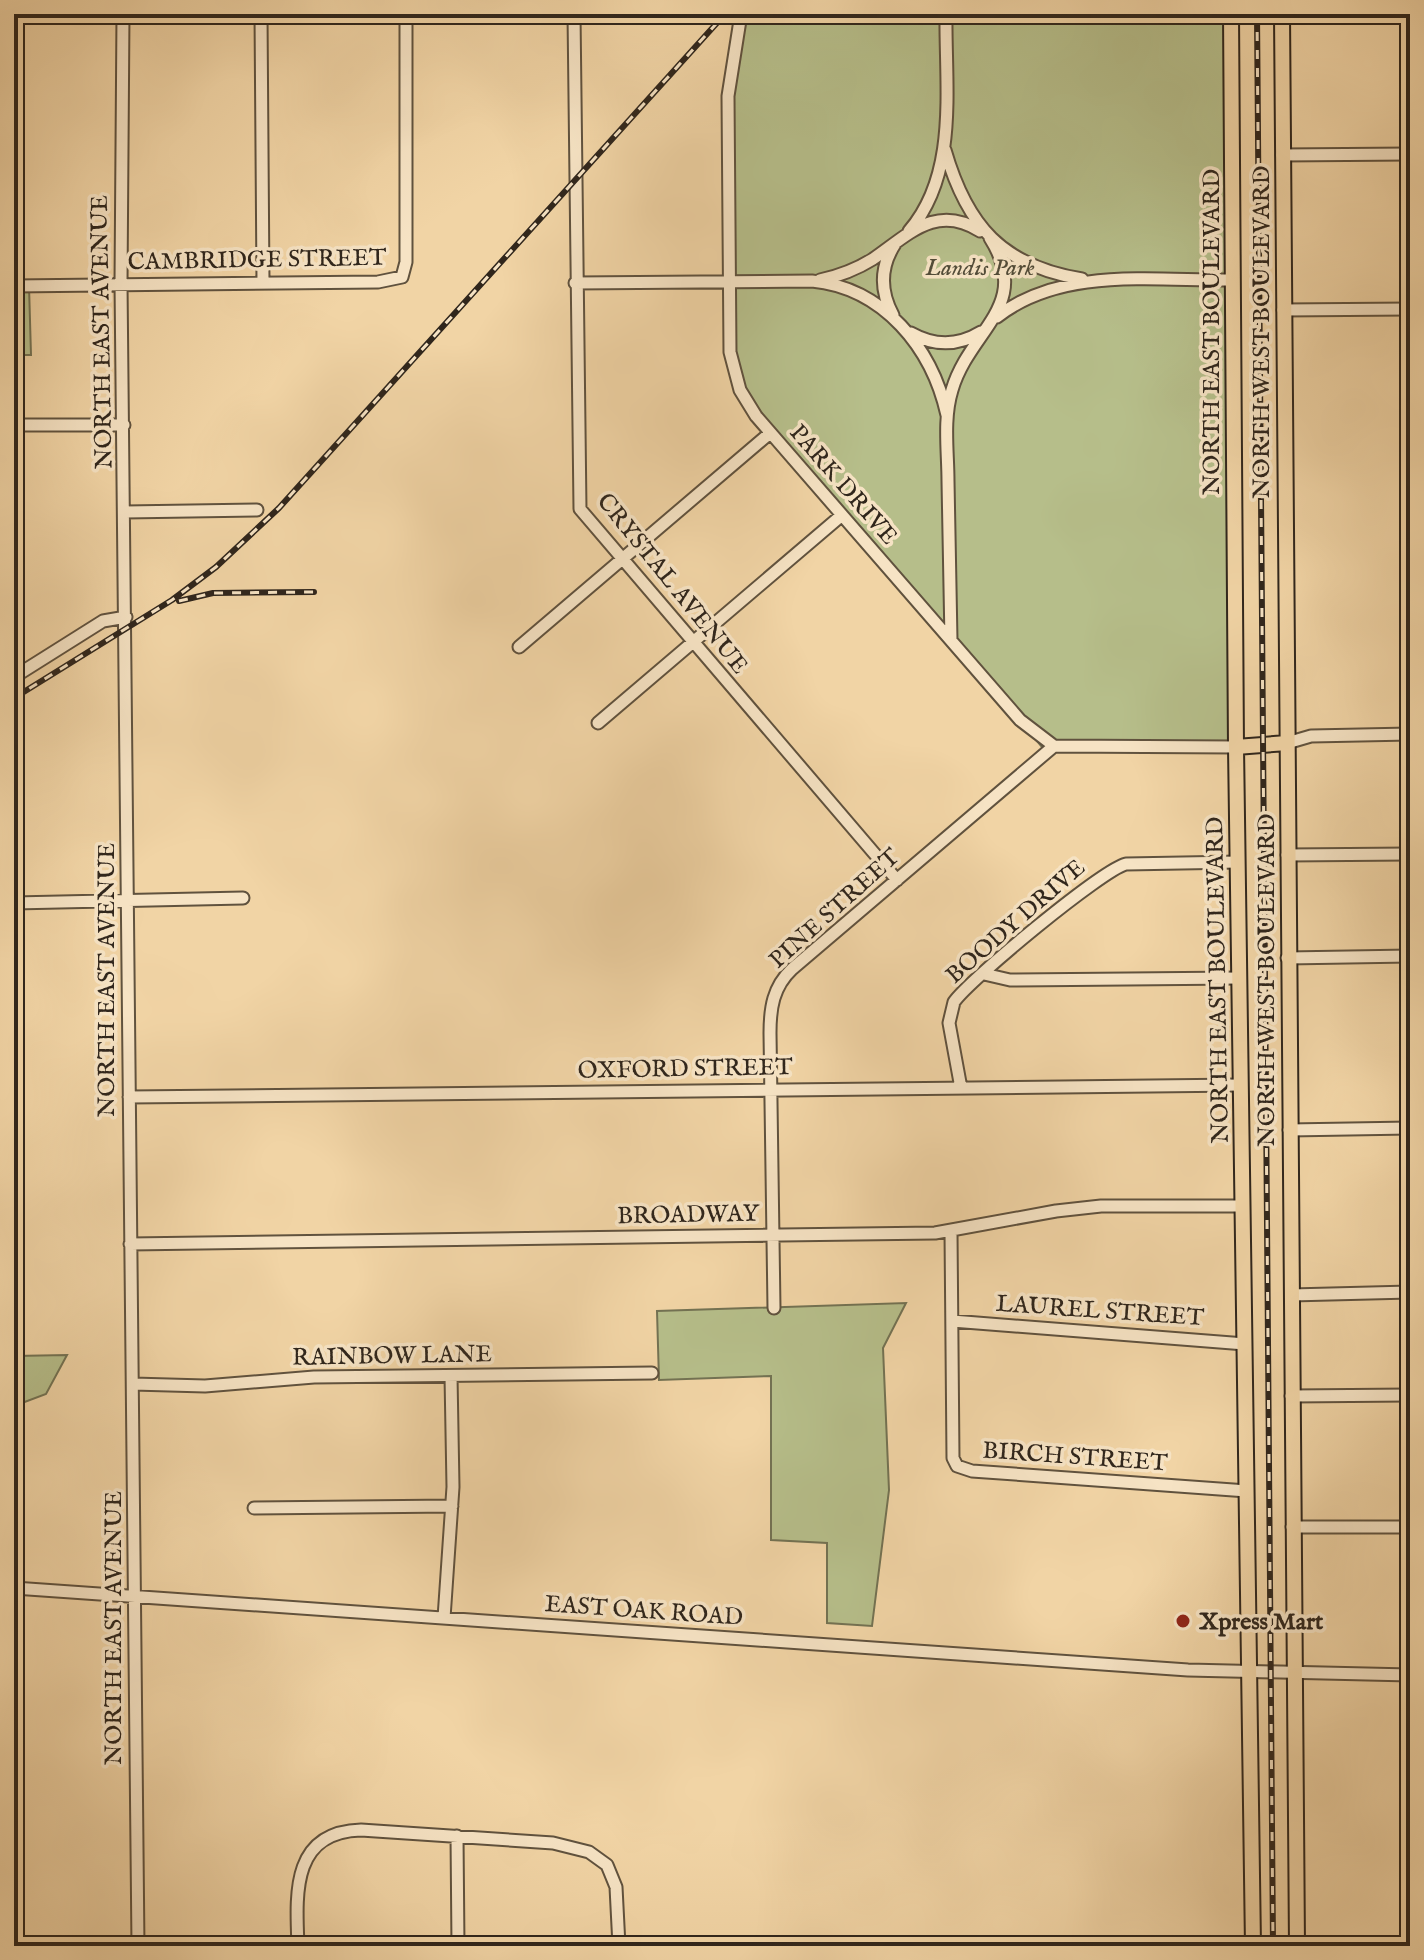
<svg xmlns="http://www.w3.org/2000/svg" width="1424" height="1960" viewBox="0 0 1424 1960" font-family="'IM FELL English',serif">
<style>
.green{fill:#b6be8a;stroke:#737253;stroke-width:2}
.lines{fill:none;stroke-linecap:round;stroke-linejoin:round}
.minor-casing{stroke:#60523e;stroke-width:15}
.major-casing{stroke:#30261c;stroke-width:18}
.minor{stroke:#f6e3c4;stroke-width:11}
.major{stroke:#f1d4a5;stroke-width:14}
.rail-casing{stroke:#30261c;stroke-width:6}
.rail{stroke:#f6e3c4;stroke-width:3;stroke-dasharray:9;stroke-linecap:butt}
.poi-dot{fill:#8f2418;stroke:#f6e3c4;stroke-width:3}
.labels{text-anchor:middle;stroke-width:7;stroke-linejoin:round;paint-order:stroke}
.street-label{font-size:24px;fill:#30261c;stroke:#f6e3c4}
.park-label{font-size:24px;font-style:italic;fill:#524c38;stroke:#f6e3c4}
.poi-label{font-size:24px;font-weight:bold;fill:#30261c;stroke:#f6e3c4;text-anchor:start}
</style>
<rect width="100%" height="100%" fill="#f1d4a5"/>
<filter id="stains"><feTurbulence type="fractalNoise" baseFrequency=".0025" numOctaves="4"/><feColorMatrix values="0 0 0 0 .2 0 0 0 0 .09 0 0 0 0 .02 0 0 0 .5 -.17"/></filter>
<radialGradient id="worn" r=".72"><stop offset=".6" stop-color="#630" stop-opacity="0"/><stop offset="1" stop-color="#630" stop-opacity=".3"/></radialGradient>
<!-- green -->
<path class="green" d="M741,14H1231L1236,747H1098L1047,753L738,387L729,282L728,129Z
M14,286H29L31,355H14Z
M906,1303L883,1348L889,1490L872,1626L827,1623V1543L771,1540V1376L659,1380L657,1311Z
M67,1355L46,1394L14,1406V1356Z"/>
<g class="lines">
<defs>
<path id="minor" d="M123,14L121,283L138,1946
M261,14L263,282
M574,14L580,509L897,880
M741,14L728,96L730,352L740,390L756,416L1020,720L1054,746L1236,747
M945,150C967,226 1002,266 1082,279
M1282,155L1410,154
M909,231C959,173 945,86 946,14
M820,280C839,276 857,269 873,259C908,235 936,203 980,231
M575,283L812,281C884,288 932,348 947,415
M14,286L378,282L402,277L406,262V14
M1283,310L1410,309
M893,315C880,291 880,267 895,244
M997,317C1062,266 1156,281 1233,280
M911,333C934,346 958,346 981,332
M14,425H124
M125,512L257,510
M951,640C950,587 949,534 948,481C948,452 943,419 952,390C970,329 1033,306 990,238
M519,647L770,433
M14,677L103,621L126,617
M598,723L842,515
M1287,743L1311,736L1410,734
M1287,855L1410,854
M14,903L243,898
M1287,958L1410,956
M984,974L1010,980L1239,978
M961,1088L949,1023L954,1002C969,980 1102,870 1126,864L1238,862
M129,1097L1241,1085
M1289,1130L1410,1128
M951,1232L953,1458L957,1466L972,1471L1247,1491
M130,1244L935,1233L1056,1211L1101,1206H1243
M1291,1295L1410,1292
M774,1308L770,1033C770,1008 773,987 792,969L1054,746
M952,1321L1245,1344
M133,1384L205,1386L314,1377L652,1373
M1291,1396L1410,1395
M254,1508L452,1506
M1292,1527H1410
M14,1588L1188,1670L1410,1675
M444,1618L453,1487L451,1376
M457,1836L458,1946
M298,1946C296,1894 291,1832 361,1830L553,1843L589,1852L607,1865L616,1887L619,1946"/>
<path id="major" d="M1231,14L1236,747L1253,1946
M1282,14L1297,1946
M1236,747L1287,743"/>
</defs>
<!-- minor casing -->
<use href="#minor" class="minor-casing"/>
<!-- major casing -->
<use href="#major" class="major-casing"/>
<!-- minor -->
<use href="#minor" class="minor"/>
<!-- major -->
<use href="#major" class="major"/>
<defs>
<path id="rail" d="M1257,14L1273,1946
M179,601L213,593L314,592
M14,698L172,600L216,567L279,508L725,14"/>
</defs>
<!-- rail casing -->
<use href="#rail" class="rail-casing"/>
<!-- rail -->
<use href="#rail" class="rail"/>
</g>
<!-- markers -->
<circle class="poi-dot" cx="1183" cy="1621" r="8"/>
<g class="labels">
<!-- street labels -->
<g class="street-label">
<text transform="translate(257 259) rotate(-1)" y="8">CAMBRIDGE STREET</text>
<text transform="translate(101 332) rotate(-91)" y="8">NORTH EAST AVENUE</text>
<text transform="translate(1211 332) rotate(-90)" y="8">NORTH EAST BOULEVARD</text>
<text transform="translate(1261 332) rotate(-90)" y="8">NORTH WEST BOULEVARD</text>
<text transform="translate(844 484) rotate(49)" y="8">PARK DRIVE</text>
<text transform="translate(673 583) rotate(51)" y="8">CRYSTAL AVENUE</text>
<text transform="translate(834 908) rotate(-42)" y="8">PINE STREET</text>
<text transform="translate(1015 921) rotate(-41)" y="8">BOODY DRIVE</text>
<text transform="translate(106 980) rotate(-90)" y="8">NORTH EAST AVENUE</text>
<text transform="translate(1217 980) rotate(-91)" y="8">NORTH EAST BOULEVARD</text>
<text transform="translate(1266 980) rotate(-90)" y="8">NORTH WEST BOULEVARD</text>
<text transform="translate(685 1068) rotate(-1)" y="8">OXFORD STREET</text>
<text transform="translate(688 1214) rotate(-1)" y="8">BROADWAY</text>
<text transform="translate(1100 1310) rotate(4)" y="8">LAUREL STREET</text>
<text transform="translate(392 1355) rotate(-1)" y="8">RAINBOW LANE</text>
<text transform="translate(1075 1456) rotate(4)" y="8">BIRCH STREET</text>
<text transform="translate(644 1610) rotate(4)" y="8">EAST OAK ROAD</text>
<text transform="translate(113 1628) rotate(-90)" y="8">NORTH EAST AVENUE</text>
</g>
<!-- park labels -->
<g class="park-label">
<text x="980" y="275">Landis Park</text>
</g>
<!-- poi labels -->
<g class="poi-label">
<text x="1199" y="1629">Xpress Mart</text>
</g>
</g>
<!-- margin -->
<rect width="1424" height="1960" fill="none" stroke="#f1d4a5" stroke-width="48"/>
<rect x="16" y="16" width="1392" height="1928" fill="none" stroke="#30261c" stroke-width="4"/>
<rect x="24" y="24" width="1376" height="1912" fill="none" stroke="#30261c" stroke-width="2"/>
<rect width="100%" height="100%" filter="url(#stains)"/>
<rect width="100%" height="100%" fill="url(#worn)"/>
</svg>
